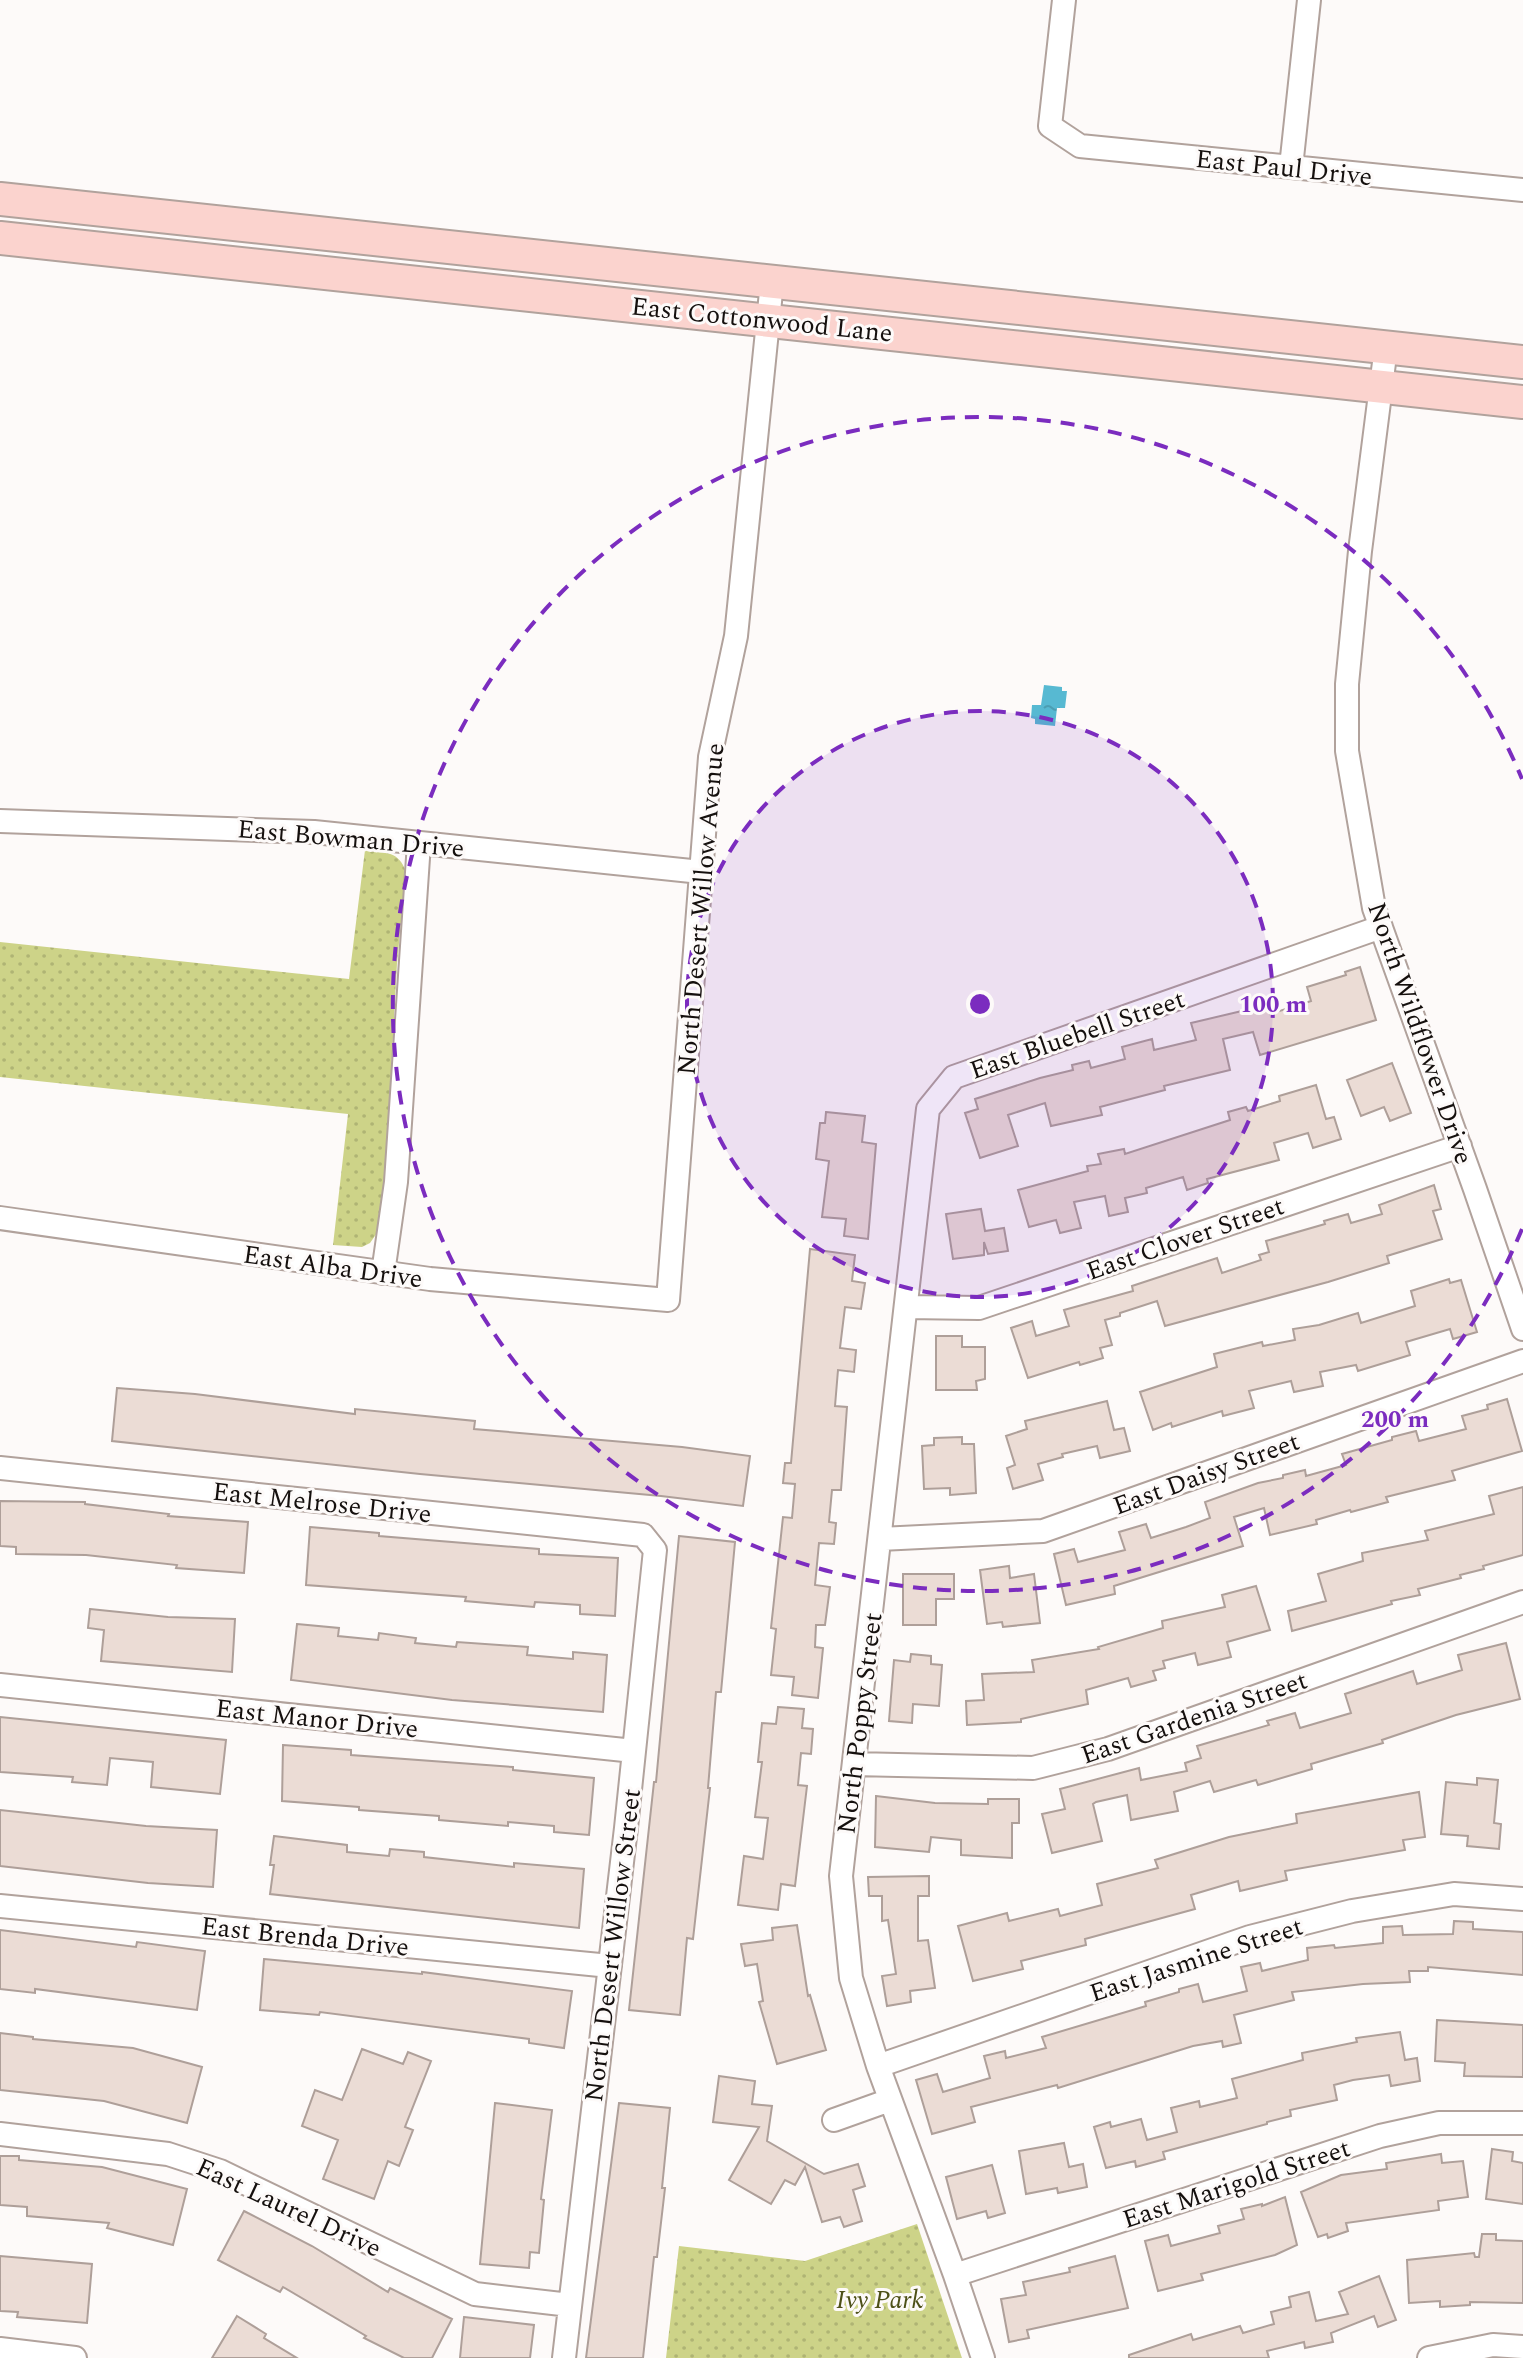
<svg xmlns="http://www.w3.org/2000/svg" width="1523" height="2358" viewBox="0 0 1523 2358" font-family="Spectral,serif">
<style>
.park{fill:url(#park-dots)}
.water{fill:url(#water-ripples)}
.building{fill:#ebdcd5;stroke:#ae9f99;stroke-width:2}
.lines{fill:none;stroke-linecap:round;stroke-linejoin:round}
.minor-casing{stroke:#b1a29c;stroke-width:26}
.secondary-casing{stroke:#b1a29c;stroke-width:36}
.minor{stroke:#fff;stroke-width:22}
.secondary{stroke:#fbd3ce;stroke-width:32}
.ring{fill:none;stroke:#7b2cbf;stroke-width:4;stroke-dasharray:14 10}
.labels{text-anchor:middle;stroke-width:6;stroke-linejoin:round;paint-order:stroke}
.street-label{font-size:26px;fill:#15100e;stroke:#fdfaf9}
.park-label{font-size:26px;font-style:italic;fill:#4d5018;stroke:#fdfaf9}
.centre{fill:#7b2cbf;stroke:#fdfaf9;stroke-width:4}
.ring-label{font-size:24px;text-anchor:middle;font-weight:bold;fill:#7b2cbf;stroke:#fdfaf9;stroke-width:6;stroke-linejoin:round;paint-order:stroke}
</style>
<defs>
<pattern id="park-dots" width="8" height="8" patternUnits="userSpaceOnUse" patternTransform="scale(2)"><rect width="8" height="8" fill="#cdd388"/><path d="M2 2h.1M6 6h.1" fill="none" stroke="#afb474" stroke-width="1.8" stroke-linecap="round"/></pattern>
<pattern id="water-ripples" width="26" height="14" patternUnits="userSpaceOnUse" patternTransform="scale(2)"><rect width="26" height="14" fill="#57b9d2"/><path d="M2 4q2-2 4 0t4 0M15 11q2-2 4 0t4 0" fill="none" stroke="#4b9eb3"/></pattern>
</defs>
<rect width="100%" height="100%" fill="#fdfaf9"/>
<!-- park -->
<path class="park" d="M365,850C385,852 399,851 406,872L397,963L386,1165L377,1233L370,1243L362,1247L333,1245L348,1114L0,1077V942L349,979Z
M917,2224L962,2358H666L679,2246L805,2261Z"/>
<!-- water -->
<path class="water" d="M1044,685L1062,687V691H1067L1065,708H1057L1055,726L1035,724V719L1031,718L1032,705H1041Z"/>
<!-- building -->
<path class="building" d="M1360,967L1376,1020L1260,1055L1253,1032L1223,1039L1230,1070L1164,1086L1165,1090L1100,1107L1102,1115L1051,1126L1045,1103L1008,1115L1018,1146L980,1158L965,1113L978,1109L975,1099L1040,1078L1073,1070L1072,1065L1089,1061L1091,1068L1125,1059L1122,1047L1152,1039L1154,1050L1196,1040L1191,1023L1246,1010L1244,1005L1265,999L1270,1014L1311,1001L1307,987L1346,975L1345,972Z
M1392,1063L1411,1113L1390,1121L1384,1107L1361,1116L1347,1080Z
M1316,1085L1326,1119L1334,1117L1341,1139L1313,1148L1308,1133L1274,1143L1279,1160L1207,1179L1208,1183L1187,1190L1183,1177L1146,1188L1147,1193L1125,1198L1128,1212L1109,1216L1105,1196L1074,1202L1081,1228L1060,1233L1056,1220L1029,1227L1018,1190L1088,1171L1087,1166L1101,1164L1098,1154L1124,1149L1125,1154L1230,1120L1228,1112L1246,1107L1248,1111L1280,1101L1279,1096Z
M826,1112L865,1116L862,1142L876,1144L868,1239L844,1236L846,1219L822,1217L829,1161L816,1159L820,1123H825Z
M1434,1185L1441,1209L1433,1211L1442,1239L1387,1256L1389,1263L1328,1282L1165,1326L1157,1301L1120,1313V1316L1105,1320L1112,1345L1100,1348L1103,1358L1080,1365L1079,1362L1028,1378L1011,1328L1032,1321L1036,1336L1069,1326L1064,1310L1133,1291L1132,1286L1217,1258L1222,1273L1261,1260L1259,1255L1269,1252L1266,1241L1325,1224L1324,1221L1348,1214L1351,1223L1382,1214L1379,1205Z
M981,1209L985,1231L1004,1228L1008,1251L988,1254L984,1242V1255L953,1259L946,1214Z
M810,1249L855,1255L852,1281L865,1283L861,1309L845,1307L840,1348L856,1350L854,1372L838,1370L835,1406L847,1407L841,1490H832L829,1522L836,1523L834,1544L819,1543L815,1585L830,1587L825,1625H816L815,1647L823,1648L818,1698L792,1695L794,1677L771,1675L776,1629L771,1628L783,1517L792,1518L795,1484L783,1483L785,1463H791Z
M1449,1279L1450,1283L1461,1280L1477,1332L1453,1339L1450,1329L1406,1342L1410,1355L1358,1371L1356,1365L1320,1372L1323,1386L1294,1392L1291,1381L1249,1391L1254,1408L1223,1416L1222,1411L1172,1427L1171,1423L1153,1430L1140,1392L1217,1367L1214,1354L1262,1342L1263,1346L1295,1340L1293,1329L1319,1325L1358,1313L1361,1323L1415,1306L1411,1291Z
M936,1336H962V1347H985V1379L976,1381L977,1390H936Z
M117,1388L195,1394L355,1414V1409L475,1421L474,1429L682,1447L750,1456L743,1506L661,1496L420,1474L112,1441Z
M1507,1399L1522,1451L1452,1471L1455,1480L1386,1497L1388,1502L1351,1512L1350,1510L1316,1520L1317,1524L1270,1535L1264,1508L1234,1517L1243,1546L1114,1586L1115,1594L1066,1605L1054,1554L1074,1549L1078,1562L1125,1550L1119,1532L1146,1524L1151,1538L1186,1527L1210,1518L1205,1502L1258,1483L1283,1478V1475L1305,1470L1306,1476L1346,1465L1342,1454L1392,1440V1437L1416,1431L1419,1441L1466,1429L1462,1416L1488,1409L1487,1405Z
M1107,1401L1114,1430L1124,1428L1130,1451L1100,1458L1097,1446L1062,1454L1063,1457L1038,1464L1043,1480L1013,1489L1007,1468L1015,1465L1006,1436L1027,1429L1025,1421Z
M962,1437V1444H974L976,1493L950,1495V1488L924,1489L922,1446L934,1445V1438Z
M1523,1487V1555L1483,1566L1484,1569L1460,1575L1461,1578L1418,1589L1420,1595L1391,1601L1392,1604L1292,1631L1288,1611L1326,1601L1318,1574L1363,1561L1362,1553L1428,1540L1425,1531L1494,1514L1489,1496Z
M0,1501L85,1502V1504L169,1514L168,1516L248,1522L244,1573L176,1568L177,1565L86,1555L16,1554V1547L0,1546Z
M310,1527L379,1533V1536L539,1549V1554L618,1558L615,1616L580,1614V1605L535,1602L534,1607L465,1601L466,1597L306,1585Z
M679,1536L735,1542L721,1692H716L708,1788H710L693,1939L687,1938L680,2015L629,2010L654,1782H656Z
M1009,1566L1010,1578L1034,1574L1040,1623L1003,1627L1002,1622L987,1624L980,1570Z
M903,1574H954V1599H936V1625H903Z
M1256,1586L1270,1630L1227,1642L1231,1657L1198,1665L1195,1653L1163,1661L1165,1668L1153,1671L1156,1680L1131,1687L1128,1678L1086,1690L1088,1704L1021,1719V1722L967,1725L966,1701L984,1700L982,1674L1034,1672L1032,1660L1099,1649L1098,1647L1163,1628L1162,1621L1225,1607L1222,1595Z
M90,1609L168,1617L235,1619L232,1672L101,1661L104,1630L88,1628Z
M297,1624L339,1628L338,1636L378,1640L379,1633L416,1638L415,1643L456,1647L457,1642L528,1647L527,1655L573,1659V1652L607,1655L603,1712L452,1700L291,1680Z
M1506,1643L1520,1699L1456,1715L1382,1740L1383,1743L1311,1764L1312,1769L1258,1785L1256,1780L1214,1792L1210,1781L1174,1792L1178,1811L1131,1820L1127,1795L1096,1802L1093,1804L1102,1841L1052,1853L1042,1814L1065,1809L1060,1789L1139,1768L1141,1780L1187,1771L1185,1763L1201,1758L1197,1746L1269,1725L1267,1721L1295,1713L1300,1728L1351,1713L1345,1694L1413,1671L1417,1684L1462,1670L1458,1655Z
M911,1654L931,1656V1664L942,1665L939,1706L913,1704L912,1723L889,1721L894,1660L910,1662Z
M778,1707L804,1709L802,1728L813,1729L811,1754L801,1753L798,1785L807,1786L795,1886L781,1884L778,1910L738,1905L744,1856L763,1859L768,1818L755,1817L762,1762H758L762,1723L776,1724Z
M0,1717L226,1740L220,1794L151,1787L153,1762L110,1758L107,1785L72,1782L73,1777L0,1772Z
M283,1745L351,1750V1755L513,1767V1770L594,1778L589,1835L554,1832V1826L508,1822V1826L439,1820V1816L359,1810V1807L282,1801Z
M1477,1778L1498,1780L1494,1823L1501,1824L1499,1849L1467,1846L1468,1836L1441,1834L1446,1782L1477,1785Z
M1419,1792L1425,1837L1403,1840L1405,1850L1285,1871L1287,1880L1240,1891L1238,1881L1191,1895L1195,1909L1085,1939L1086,1945L1021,1961L1023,1969L973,1981L958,1926L1007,1913L1009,1921L1058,1909L1060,1916L1102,1905L1097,1884L1158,1868L1155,1860L1229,1837L1297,1823L1296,1814Z
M876,1796L935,1803L988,1804V1799H1019V1823H1012V1858L961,1855V1840L931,1837L929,1852L875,1847Z
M0,1810L146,1826L217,1830L213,1887L148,1883L0,1866Z
M274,1836L347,1845V1852L389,1856L390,1849L424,1852V1857L514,1867V1863L584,1869L579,1928L270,1894L274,1865H270Z
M929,1876V1896H918V1941L928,1940L935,1988L910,1991L911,2002L887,2006L882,1976L896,1974L888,1920L882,1921V1896H869L868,1877Z
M1454,1921L1473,1922V1929L1523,1932V1975L1428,1967V1971H1409L1410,1982L1363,1984L1292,1992L1294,2000L1234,2015L1241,2043L1223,2047L1222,2041L1193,2046L1058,2088L1057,2085L971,2107L975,2122L932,2134L916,2080L937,2074L943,2092L990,2078L984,2056L1005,2051L1006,2058L1046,2048L1042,2037L1146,2006L1145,2002L1179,1992V1989L1198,1984L1203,2002L1247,1991L1241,1967L1260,1963L1262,1971L1308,1960L1307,1948L1334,1945L1335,1948L1383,1943V1927L1402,1926L1403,1935L1453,1934Z
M797,1925L808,1996L810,1995L826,2050L777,2064L759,2002L763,2001L757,1964L745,1966L741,1944L773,1940L772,1928Z
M0,1930L136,1947L137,1942L205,1951L197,2010L35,1989V1993L0,1989Z
M264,1959L422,1974V1972L572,1991L564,2048L529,2043V2039L320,2012L319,2015L260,2010Z
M1437,2020L1523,2025V2077L1464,2076L1465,2063L1435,2061Z
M1400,2032L1405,2060L1417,2058L1420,2081L1391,2086L1389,2075L1353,2080L1334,2085L1337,2100L1290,2110L1291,2116L1267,2122V2124L1163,2152L1165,2159L1136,2167L1135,2161L1106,2168L1094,2127L1110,2122L1111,2127L1141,2119L1147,2140L1177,2132L1171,2108L1199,2101L1200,2107L1237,2098L1232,2079L1303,2060L1302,2053L1357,2042L1356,2038Z
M0,2033L33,2037V2039L133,2048L202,2067L187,2123L104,2101L0,2090Z
M362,2049L403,2064L408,2052L431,2061L405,2127L413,2130L399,2166L388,2161L374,2199L323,2179L338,2140L302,2126L315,2090L342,2100Z
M719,2076L755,2081L752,2104L772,2106L767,2141L824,2174L858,2164L865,2186L853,2190L862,2221L844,2227L840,2217L822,2222L805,2167L795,2185L785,2180L771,2204L729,2180L759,2127L713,2122Z
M495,2103L552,2110L541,2199L544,2200L539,2253L530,2252L529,2268L480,2264Z
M619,2103L670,2108L662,2188H665L657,2257H654L643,2358H586Z
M1064,2143L1069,2167L1083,2164L1087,2187L1058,2193L1057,2188L1026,2194L1019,2151Z
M1492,2149L1513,2152L1512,2161L1523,2163V2204L1486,2199Z
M1441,2154L1442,2163L1463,2161L1468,2197L1438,2201L1439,2210L1346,2223L1348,2231L1328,2238L1327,2234L1318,2237L1301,2192L1341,2175L1387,2169L1386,2163Z
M0,2156H19V2160L102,2167L187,2189L173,2245L107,2228L109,2223L27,2216V2207L0,2205Z
M992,2165L1005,2213L988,2218L986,2211L957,2219L946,2177Z
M1285,2197L1297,2245L1275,2255L1201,2274L1203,2280L1158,2291L1145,2241L1168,2235L1171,2246L1220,2233L1218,2226L1244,2219L1241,2209L1262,2204V2206Z
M244,2211L312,2246L388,2292L390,2288L452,2319L432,2358H404L364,2338L366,2336L283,2287L280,2292L218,2260Z
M1482,2234H1496V2240L1523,2241V2303L1470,2302V2305L1440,2307V2301L1409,2303L1407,2260L1474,2253L1475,2257H1479Z
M0,2256L92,2264L87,2323L17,2317L18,2312L0,2311Z
M1115,2256L1128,2308L1027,2330L1029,2338L1009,2342L1001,2299L1026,2295L1023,2282L1070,2272L1069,2268Z
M1379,2276L1396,2320L1378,2327L1374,2316L1331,2333L1333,2342L1305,2348L1304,2342L1267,2351L1269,2358H1129V2355L1191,2334L1193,2340L1240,2326L1243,2333L1274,2324L1271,2312L1291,2307L1289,2297L1309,2292L1316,2321L1348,2314L1339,2292Z
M237,2316L266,2334L264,2338L297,2358H212Z
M464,2317L534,2325L530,2358H460Z"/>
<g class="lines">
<defs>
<path id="minor" d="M1064,0L1050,126L1080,146L1523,190
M1291,167L1309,0
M1386,347L1360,551L1347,684V751L1374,908L1475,1189L1523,1329
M0,821L314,832L701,872
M0,1218L430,1279L668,1300L710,757L736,636L772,282
M383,1273L396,1182L419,843
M906,1307L979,1308L1460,1146
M0,1468L643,1535L655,1550L626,1828L564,2358
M880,1539L1043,1531L1523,1361
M0,1685L634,1751
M854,1764L1033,1768L1108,1749L1523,1602
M0,1906L610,1966
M878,2066L1250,1937L1352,1911L1454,1894L1523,1899
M834,2120L890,2100
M0,2134L168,2154L220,2171L475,2294L570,2305
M955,2275L1380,2136L1439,2123H1523
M0,2349L75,2358
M983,2358L955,2275L878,2066L851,1978L841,1876L928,1109L954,1077L1381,927
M1429,2358L1493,2345L1523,2347"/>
<path id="secondary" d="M0,199L1523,362
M0,238L1523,402"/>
</defs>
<!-- minor casing -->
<use href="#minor" class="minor-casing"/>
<!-- secondary casing -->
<use href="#secondary" class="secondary-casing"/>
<!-- minor -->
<use href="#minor" class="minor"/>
<!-- secondary -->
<use href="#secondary" class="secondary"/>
</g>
<!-- distance rings -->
<circle cx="980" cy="1004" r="293" fill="#7b2cbf" fill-opacity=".12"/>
<g class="ring">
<circle cx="980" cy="1004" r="293"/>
<path d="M1522 1229A587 587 0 1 1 1522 779"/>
</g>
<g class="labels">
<!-- street labels -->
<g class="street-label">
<text transform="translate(1284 167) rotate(6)" y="9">East Paul Drive</text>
<text transform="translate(762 319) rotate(6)" y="9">East Cottonwood Lane</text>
<text transform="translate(351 838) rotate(5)" y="9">East Bowman Drive</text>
<text transform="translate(700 909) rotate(-85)" y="9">North Desert Willow Avenue</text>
<text transform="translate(1421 1033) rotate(71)" y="9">North Wildflower Drive</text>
<text transform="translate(1077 1034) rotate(-19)" y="9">East Bluebell Street</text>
<text transform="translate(1185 1238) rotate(-19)" y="9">East Clover Street</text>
<text transform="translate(333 1266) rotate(8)" y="9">East Alba Drive</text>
<text transform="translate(1206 1473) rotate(-20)" y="9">East Daisy Street</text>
<text transform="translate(322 1502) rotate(6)" y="9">East Melrose Drive</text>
<text transform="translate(1194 1717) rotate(-19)" y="9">East Gardenia Street</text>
<text transform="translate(317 1718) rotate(6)" y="9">East Manor Drive</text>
<text transform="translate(859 1723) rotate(-83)" y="9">North Poppy Street</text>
<text transform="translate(305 1936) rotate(6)" y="9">East Brenda Drive</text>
<text transform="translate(612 1945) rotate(-83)" y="9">North Desert Willow Street</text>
<text transform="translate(1196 1959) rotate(-18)" y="9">East Jasmine Street</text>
<text transform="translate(1236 2183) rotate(-18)" y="9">East Marigold Street</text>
<text transform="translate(289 2207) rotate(25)" y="9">East Laurel Drive</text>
</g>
<!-- park labels -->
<g class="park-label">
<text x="880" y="2308">Ivy Park</text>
</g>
</g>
<circle cx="980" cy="1004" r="12" class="centre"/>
<g class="ring-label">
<text x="1273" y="1012">100 m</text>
<text x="1395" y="1427">200 m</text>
</g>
</svg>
